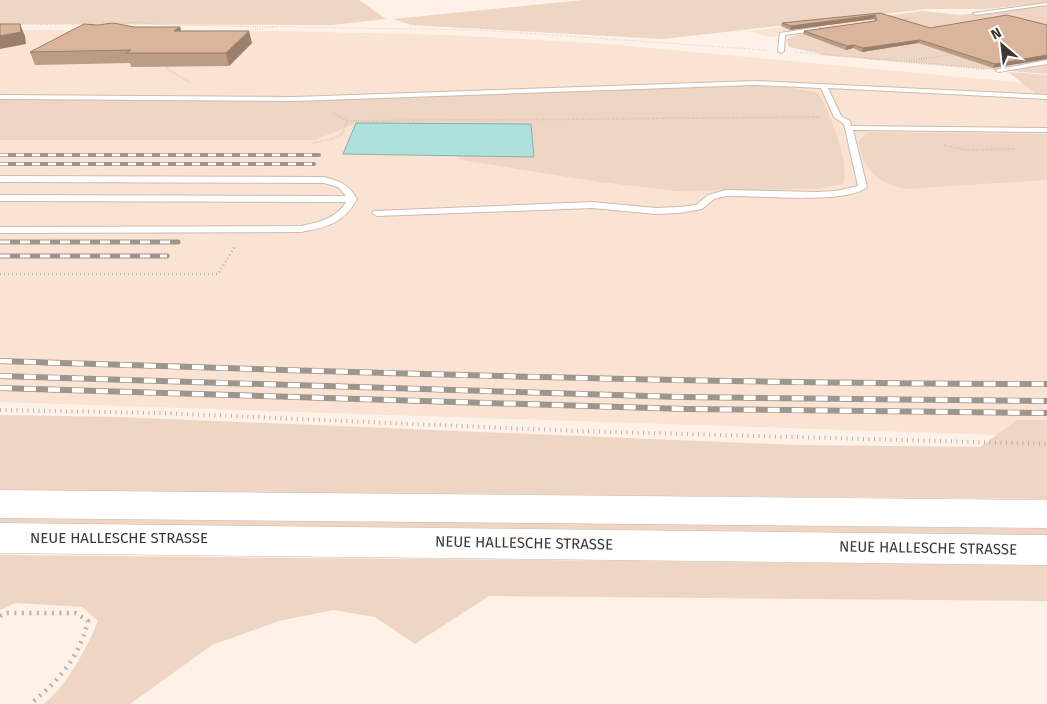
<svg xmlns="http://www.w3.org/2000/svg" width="1047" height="704" viewBox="0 0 1047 704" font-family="'Fira Sans',sans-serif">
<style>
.built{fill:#fbe3d3}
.green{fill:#efd5c3}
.water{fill:#ace1dc;stroke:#8baea9}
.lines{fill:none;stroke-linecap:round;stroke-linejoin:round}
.service-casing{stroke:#cbbbb0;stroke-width:2}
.primary-casing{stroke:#cbbbb0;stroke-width:1}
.path-far4{stroke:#bcb2aa;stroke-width:1;stroke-dasharray:0.5 2;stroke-linecap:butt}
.path-far3{stroke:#bcb2aa;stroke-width:2;stroke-dasharray:0.5 2;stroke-linecap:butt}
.path-far2{stroke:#bcb2aa;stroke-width:2.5;stroke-dasharray:1 3;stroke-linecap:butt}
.path-far1{stroke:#bcb2aa;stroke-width:4;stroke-dasharray:1 4.5;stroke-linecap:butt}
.path{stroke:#bcb2aa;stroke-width:4.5;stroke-dasharray:2 5.5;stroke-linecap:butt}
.service{fill:#fff;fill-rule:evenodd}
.primary{fill:#fff;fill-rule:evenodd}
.rail-far2-casing{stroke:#9e958d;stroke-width:4}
.rail-far1-casing{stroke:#9e958d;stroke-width:5}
.rail-casing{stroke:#9e958d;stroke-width:6}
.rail-far2{stroke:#fff;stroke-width:2.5;stroke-dasharray:8;stroke-linecap:butt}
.rail-far1{stroke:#fff;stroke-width:3;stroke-dasharray:10;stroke-linecap:butt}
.rail{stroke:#fff;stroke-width:4.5;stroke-dasharray:12;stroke-linecap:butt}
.wall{fill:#bb9c85}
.shaded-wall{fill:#997f6c}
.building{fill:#dab59b;stroke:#997f6c}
.labels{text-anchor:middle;stroke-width:4;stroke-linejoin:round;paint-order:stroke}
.near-street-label{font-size:15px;fill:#3d3732;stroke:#fff}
</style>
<rect width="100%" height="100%" fill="#fef1e7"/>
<!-- built -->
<path class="built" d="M863,17L878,22L769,37L750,31Z
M0,30L280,31L449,35L608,44L1047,85V420H1017L997,435L0,402Z"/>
<!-- green -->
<path class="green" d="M0,0H359L386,19L331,25L0,24Z
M584,0H1047V3L986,9H927L663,39L411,25L393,19Z
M1047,4V74L819,55L822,54L789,47L786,39L799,34L879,22L866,18L924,11L960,15Z
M1008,72L1047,75V102L1012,75Z
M758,85H780L819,93C829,114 851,162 843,184L815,189L676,191L599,182L461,160L457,156L534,157L356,123L315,140H0V99L325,100Z
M872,132L1047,134V180L906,189C877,183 865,172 858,142L864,135Z
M0,415L119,417L797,445L980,447L1017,420H1047V499L0,491Z
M0,516L1047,527V536L0,525Z
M0,555L1047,565V601L489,596L415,644L375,617L333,610L279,621L212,645L130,704H43C66,688 87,647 98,621L82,607L16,603L0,610Z"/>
<!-- water -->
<path class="water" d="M356,123L531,124L534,157L343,154Z"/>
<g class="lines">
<defs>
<path id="service" d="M1047,3V5L976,15L973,13Z
M819,27L821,30L785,35L784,51L781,53L778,51L780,33Z
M1047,60V64L998,72L995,70Z
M755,81L1047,95V99L828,88L841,116L850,121L851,126L1047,128V132L853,130L867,187C846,205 756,195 726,196L714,199L702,209L679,213L656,214L592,208L377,216L372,213L374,211L592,202L656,208L679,207L696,205L708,195L726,190L817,192L836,191L858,186L844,124L834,117L821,88L755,85L295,101L0,99V95L295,97Z
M0,176L324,177C339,181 349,184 357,199C343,224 327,227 301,232L0,233V227L301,226C319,222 336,219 346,202L0,201V195L346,196L338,187L324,183L0,182Z"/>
<path id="primary" d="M0,490L1047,500V528L0,518Z
M0,523L1047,535V565L0,553Z"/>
</defs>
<!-- service casing -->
<use href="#service" class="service-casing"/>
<!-- primary casing -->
<use href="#primary" class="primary-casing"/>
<!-- path-far4 -->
<path class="path-far4" d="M897,20L917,17
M0,24L84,25
M113,24L140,22L161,25L480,30L766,50
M245,31L273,27
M795,52L878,59
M919,59L955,54"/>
<!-- path-far3 -->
<path class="path-far3" d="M864,58L985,69
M909,61L928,58
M166,65L167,69L191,83
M333,113L347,121L820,117
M313,143L331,139L342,134L347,121
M944,145L966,150L1015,149"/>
<!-- path-far2 -->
<path class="path-far2" d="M0,274H218L236,245"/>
<!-- path-far1 -->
<path class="path-far1" d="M0,410L160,413L577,431L1047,444"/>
<!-- path -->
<path class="path" d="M0,616L7,613H76L88,621C80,656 58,682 30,704"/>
<!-- service -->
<use href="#service" class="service"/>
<!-- primary -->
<use href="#primary" class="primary"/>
<defs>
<path id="rail-far2" d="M0,155H319
M0,164H314"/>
<path id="rail-far1" d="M0,242H178
M0,256H167"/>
<path id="rail" d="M0,361C349,372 698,384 1047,384
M0,376L680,397L1047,401
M0,388L685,409L1047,413"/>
</defs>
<!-- rail-far2 casing -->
<use href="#rail-far2" class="rail-far2-casing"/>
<!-- rail-far1 casing -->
<use href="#rail-far1" class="rail-far1-casing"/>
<!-- rail casing -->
<use href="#rail" class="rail-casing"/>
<!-- rail-far2 -->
<use href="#rail-far2" class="rail-far2"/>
<!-- rail-far1 -->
<use href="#rail-far1" class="rail-far1"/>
<!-- rail -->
<use href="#rail" class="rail"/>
</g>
<!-- wall -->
<path class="wall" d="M880,13L930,28L1047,25L993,68L918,43L862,52L853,48L846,50L803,34L804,31L875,21L874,19L790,30L781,26L782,23Z
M98,25L134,27H180L181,31L252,43L229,66L131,67L130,63L35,65L30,52Z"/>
<!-- shaded-wall -->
<path class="shaded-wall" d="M875,15L874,19L790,30L791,26Z
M20,24L25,36L26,44L0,49V36Z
M180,27L183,39L174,31Z
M249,31L252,43L229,66L226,53Z
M920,40L918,43L862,52L863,48Z
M854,45L853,48L846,50L847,46Z
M1047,55V59L993,68L995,64Z"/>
<!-- building -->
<path class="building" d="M880,13L930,28L1007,15L1047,25V55L995,64L920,40L863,48L854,45L847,46L804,31L875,21L877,20L875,15L791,26L782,23Z
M113,23L134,27H180L174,31H249L226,53H126L131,50L30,52L84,24L98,25Z
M0,24H20L21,32L0,36Z"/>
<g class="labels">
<!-- near-street labels -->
<g class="near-street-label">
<text x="119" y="543">NEUE HALLESCHE STRASSE</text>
<text transform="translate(524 543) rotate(1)" y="5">NEUE HALLESCHE STRASSE</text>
<text transform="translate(928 548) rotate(1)" y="5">NEUE HALLESCHE STRASSE</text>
</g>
</g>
<!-- north arrow -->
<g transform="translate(1002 45) rotate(332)" stroke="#ffffff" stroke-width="4" paint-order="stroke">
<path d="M0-4L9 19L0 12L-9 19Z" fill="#3d3732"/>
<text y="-8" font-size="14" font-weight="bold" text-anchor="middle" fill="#3d3732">N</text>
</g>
</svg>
